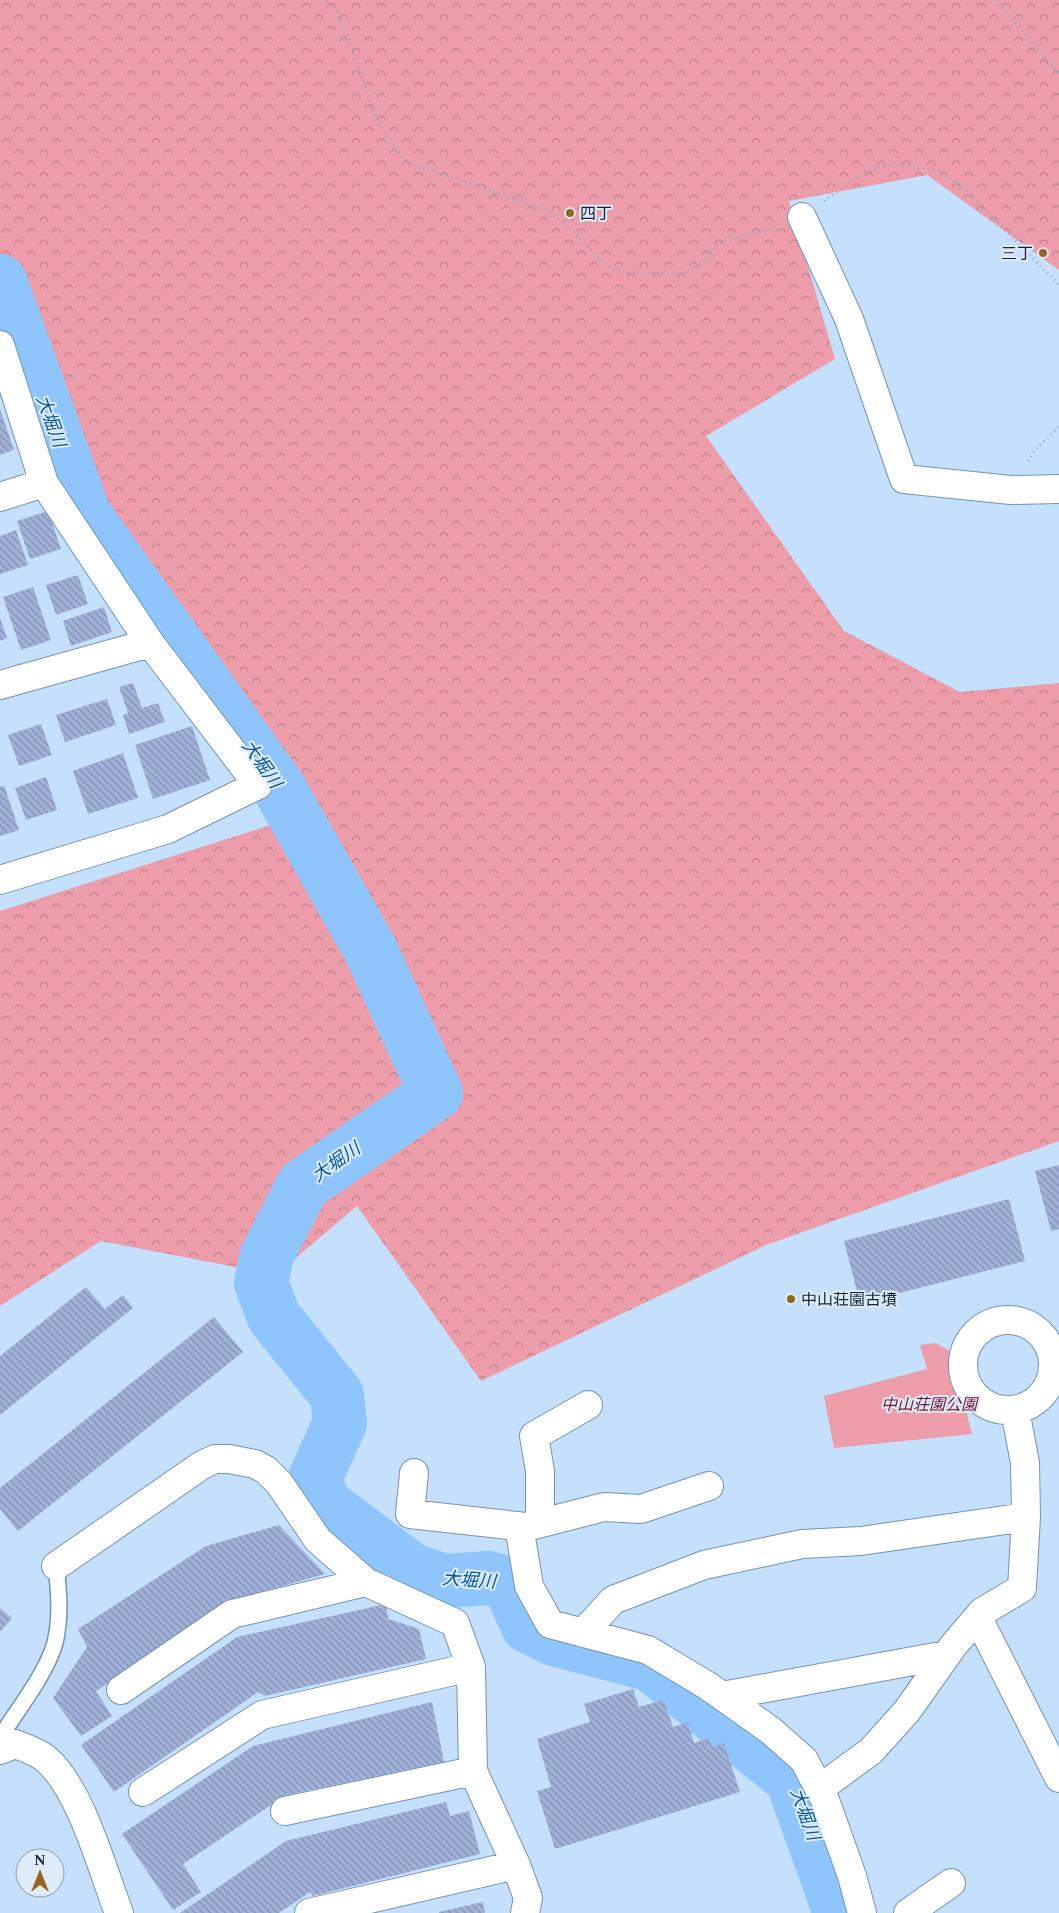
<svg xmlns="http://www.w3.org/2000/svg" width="1059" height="1913" viewBox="0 0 1059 1913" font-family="Spectral,'Noto Sans JP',serif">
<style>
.green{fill:#ec9da9}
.forest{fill:url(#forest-crowns)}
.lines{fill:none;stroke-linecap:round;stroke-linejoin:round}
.river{stroke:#8ec5fd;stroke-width:54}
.building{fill:url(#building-back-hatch)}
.service-casing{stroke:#7393b4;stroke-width:18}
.minor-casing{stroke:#7393b4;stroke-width:30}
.path{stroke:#90a7bf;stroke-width:3;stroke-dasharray:1 4;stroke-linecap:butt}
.service{stroke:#fff;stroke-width:15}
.minor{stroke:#fff;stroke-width:28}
.poi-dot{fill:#99641b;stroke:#deebfa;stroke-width:2}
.labels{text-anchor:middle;stroke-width:4;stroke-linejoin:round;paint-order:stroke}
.poi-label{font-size:16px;fill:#162330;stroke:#deebfa;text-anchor:start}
.park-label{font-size:16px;font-style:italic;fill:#6f1630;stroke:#deebfa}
.water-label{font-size:18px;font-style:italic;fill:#045795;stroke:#deebfa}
</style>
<defs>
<pattern id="forest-crowns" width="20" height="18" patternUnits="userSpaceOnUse" patternTransform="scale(1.25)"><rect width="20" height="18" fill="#ec9da9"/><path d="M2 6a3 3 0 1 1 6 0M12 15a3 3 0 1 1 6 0" fill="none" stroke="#be808a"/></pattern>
<pattern id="building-back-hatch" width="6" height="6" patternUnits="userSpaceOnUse" patternTransform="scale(1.25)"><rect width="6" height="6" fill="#a2b1da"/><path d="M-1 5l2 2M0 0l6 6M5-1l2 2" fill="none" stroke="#8390b1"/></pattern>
</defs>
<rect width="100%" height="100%" fill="#c5e0fc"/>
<!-- green -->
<path class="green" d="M936,1343L951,1352L972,1434L834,1448L824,1396L927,1369L920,1345Z"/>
<!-- forest -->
<path class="forest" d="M0,0H1059V270L927,175L789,201L835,359L706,436L844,631L960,692L1059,683V1141L766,1245L481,1381L357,1206L276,1275L101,1241L0,1306V911L293,818L88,472L0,266Z"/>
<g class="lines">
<!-- river -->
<path class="river" d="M0,281L84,514L279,788L370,949L436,1093L303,1185L267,1255L261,1283L274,1317L337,1395L340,1423L315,1478L323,1503L412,1570L445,1581L489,1578L509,1584L528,1626L554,1639L651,1665L792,1779L840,1913"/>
</g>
<!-- building -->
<path class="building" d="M0,409L14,450L0,455Z
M48,511L61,549L30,559L17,521Z
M16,530L28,565L0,574V536Z
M78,575L88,604L56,615L46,585Z
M33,587L51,640L21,650L3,597Z
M104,607L112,632L71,646L63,621Z
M0,618L7,638L0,641Z
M133,683L142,708L158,703L165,722L129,734L123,715L128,713L119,687Z
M107,699L116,725L65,742L56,715Z
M41,724L52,755L19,766L8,735Z
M192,726L210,780L153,799L135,745Z
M123,753L138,798L88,814L73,771Z
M46,777L57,810L26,820L15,788Z
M4,785L19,830L0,836V787Z
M1059,1165V1229L1051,1231L1035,1171Z
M1009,1199L1025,1261L860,1303L844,1241Z
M86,1287L105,1309L123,1295L133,1308L0,1415V1356Z
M214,1317L243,1352L18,1531L0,1509V1488Z
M279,1525L325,1574L240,1598L96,1691L112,1716L81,1736L53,1698L87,1647L78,1629L206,1546Z
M386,1604L388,1619L419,1629L426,1659L265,1696L258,1692L114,1792L81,1745L237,1637Z
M0,1608L12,1618L0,1632Z
M633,1689L639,1707L664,1700L673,1727L688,1722L694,1743L709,1738L712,1747L724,1743L740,1792L555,1849L537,1791L551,1787L537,1739L590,1722L584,1704Z
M432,1702L444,1762L286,1795L183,1864L201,1892L173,1910L122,1834L253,1746Z
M446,1802L450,1816L469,1811L480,1854L313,1896L310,1892L279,1913H180L286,1841Z
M483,1902L485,1913H439V1912Z"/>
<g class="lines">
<defs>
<path id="service" d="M1,1736C18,1709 46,1674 55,1643C61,1617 59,1592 56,1566"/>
<path id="minor" d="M802,217L849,319L904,479L1011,490L1059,489
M0,345L44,483L0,497
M44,483L150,643
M0,685L150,643L258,785L168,829L0,880
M963 1365a45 45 0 1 1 90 0a45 45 0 1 1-90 0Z
M414,1473L410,1514L526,1527L604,1507L641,1509L709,1486
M540,1523V1471L534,1436L588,1405
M519,1526L529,1586L550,1624L648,1650L708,1686L770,1730L804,1760L825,1800L852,1876L862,1913
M56,1566L202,1465L215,1459H229L255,1464L266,1470L279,1483L318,1540L366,1582L455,1623L471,1667L473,1771L516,1865L528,1898L525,1913
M978,1618L1059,1778
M583,1633L613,1600L704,1565L802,1544L861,1541L1026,1517
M121,1690L232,1614L366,1582
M722,1696L946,1655
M0,1750L15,1744C25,1748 38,1752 46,1759C81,1789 102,1869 119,1913
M819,1789L871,1751L907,1711L953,1646L982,1612L1022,1588L1026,1517L1025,1463L1015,1410
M143,1792L262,1715L471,1667
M285,1811L473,1771
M309,1913L516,1865
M908,1913L951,1883"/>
</defs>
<!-- service casing -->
<use href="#service" class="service-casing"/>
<!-- minor casing -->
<use href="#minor" class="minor-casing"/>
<!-- path -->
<path class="path" d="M327,0L336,10L348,36L377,121L406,162L548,211L573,231L599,259L608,266L623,273L684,274L700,265L719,243L775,228
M996,0L1059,74
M824,201L866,171L894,164L940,171L964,188L1059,285
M1028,461L1035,450L1059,427"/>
<!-- service -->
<use href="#service" class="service"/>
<!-- minor -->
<use href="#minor" class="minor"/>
</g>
<!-- markers -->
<g class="poi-dot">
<circle cx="570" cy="213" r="5"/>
<circle cx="1043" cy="253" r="5"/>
<circle cx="791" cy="1299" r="5"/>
</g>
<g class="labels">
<!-- poi labels -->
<g class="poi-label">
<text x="580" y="219">四丁</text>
<text x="1033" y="259" text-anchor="end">三丁</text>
<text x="801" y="1305">中山荘園古墳</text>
</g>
<!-- park labels -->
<g class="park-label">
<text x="929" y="1410">中山荘園公園</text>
</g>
<!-- water labels -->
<g class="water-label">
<text transform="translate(51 421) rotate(70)" y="6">大堀川</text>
<text transform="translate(262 764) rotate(55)" y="6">大堀川</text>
<text transform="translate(336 1162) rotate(-35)" y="6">大堀川</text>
<text transform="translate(469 1580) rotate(4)" y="6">大堀川</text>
<text transform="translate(805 1814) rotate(70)" y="6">大堀川</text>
</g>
</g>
<!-- north arrow -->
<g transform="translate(40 1873)"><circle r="24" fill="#deebfa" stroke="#8e9ba9"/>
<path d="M0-4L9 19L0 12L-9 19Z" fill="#99641b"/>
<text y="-8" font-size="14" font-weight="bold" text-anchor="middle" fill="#162330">N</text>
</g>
</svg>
